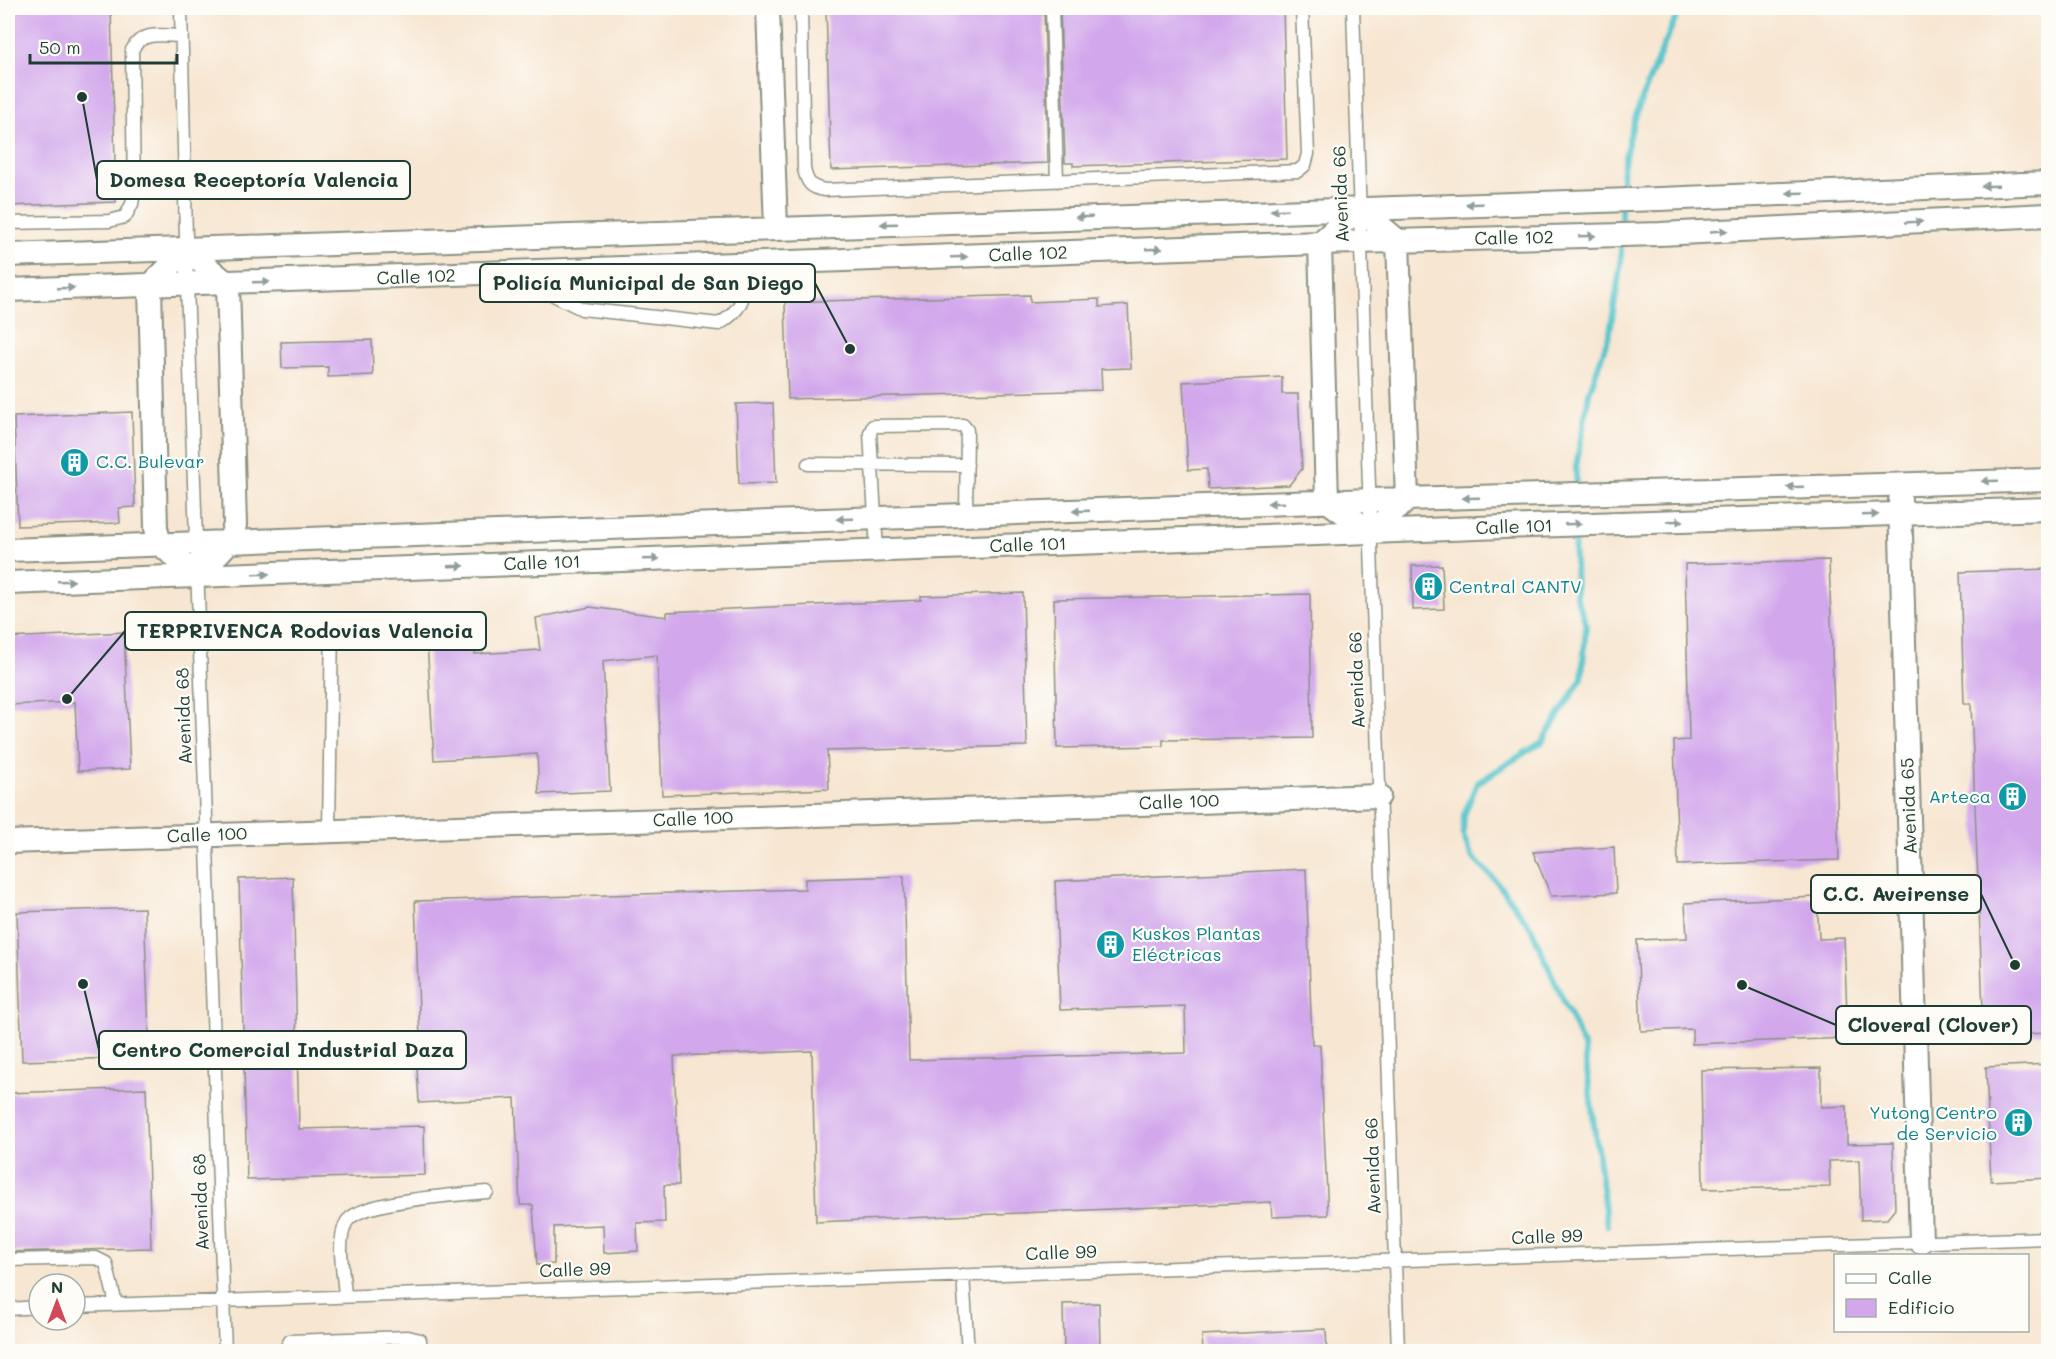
<svg xmlns="http://www.w3.org/2000/svg" width="2056" height="1359" viewBox="0 0 2056 1359" font-family="Mali,sans-serif">
<style>
.lines{fill:none;stroke-linecap:round;stroke-linejoin:round}
.stream{stroke:#57c4cc;stroke-width:6}
.building{fill:#d2a7ec}
.service-casing{stroke:#8b9282;stroke-width:15}
.minor-casing{stroke:#8b9282;stroke-width:26}
.service{stroke:#fff;stroke-width:12}
.minor{stroke:#fff;stroke-width:22}
.oneway{fill:#8f9e9a}
.labels{text-anchor:middle;stroke-width:4.5;stroke-linejoin:round;paint-order:stroke}
.street-label{font-size:18px;fill:#1f3d34;stroke:#fdfcf7}
.culture-label{font-size:18px;fill:#0d838f;stroke:#fdfcf7;text-anchor:start}
.leader{fill:none;stroke:#1f3d34;stroke-width:2}
.callout-dot{fill:#1f3d34;stroke:#fdfcf7;stroke-width:2}
.callout{fill:#fdfcf7;stroke:#1f3d34;stroke-width:2}
.callout-label{font-size:20px;text-anchor:middle;font-weight:bold;fill:#1f3d34}
</style>
<rect width="100%" height="100%" fill="#fdfcf7"/>
<filter id="ink" filterUnits="userSpaceOnUse"><feTurbulence type="fractalNoise" baseFrequency=".0167" numOctaves="2"/><feDisplacementMap in="SourceGraphic" scale="12" xChannelSelector="R" yChannelSelector="G"/><feConvolveMatrix kernelMatrix="1 2 1 2 8 2 1 2 1" color-interpolation-filters="sRGB"/></filter>
<filter id="wash" filterUnits="userSpaceOnUse"><feTurbulence type="fractalNoise" baseFrequency=".008" numOctaves="4" result="noise"/><feDisplacementMap in="SourceGraphic" scale="24" xChannelSelector="R" yChannelSelector="G"/><feGaussianBlur stdDeviation="1.35" result="paint"/><feColorMatrix in="noise" values="0 0 0 0 0 0 0 0 0 0 0 0 0 0 0 0 0 1.4 0 .05"/><feComposite in="paint" operator="in"/></filter>
<g filter="url(#wash)">
<rect width="100%" height="100%" fill="#f7e6d1"/>
<g class="lines">
<!-- stream -->
<path class="stream" d="M1621,194C1622,130 1656,66 1680,8
M1621,230V205
M1576,489V467L1589,393L1610,332L1621,262V241
M1574,529L1576,596L1586,624L1582,678L1542,742L1477,783L1464,815L1463,835L1472,857L1496,881L1531,928L1584,1047L1607,1226"/>
</g>
<g id="blocks">
<!-- building -->
<path class="building" d="M8,8H111L116,202L8,206Z
M826,8H1044L1048,163L831,170Z
M1060,8H1283L1287,159L1073,166V163H1065Z
M1030,295V302L1099,299V307L1128,305L1131,368L1101,369L1102,390L788,399L785,302Z
M372,340L373,375L328,377V367L282,368L281,342Z
M1282,377V394H1298L1302,469L1289,485L1208,489L1207,469L1188,470L1183,382Z
M773,403L776,483L739,484L736,404Z
M132,412L135,507L119,508L120,523L18,526L14,417Z
M1829,560L1839,860L1678,865L1674,741L1689,740L1685,564Z
M1442,565L1444,609L1413,610L1412,566Z
M2049,569V1033L1984,1036L1971,704H1964L1960,572Z
M1023,593L1027,746L827,751L829,789L662,795L657,655L603,661L610,791L539,794L537,754L434,760L427,641L474,638L475,654L540,650L536,618L590,607L667,617V612L921,600V596Z
M1310,594L1312,738L1163,740V746L1057,748L1054,599Z
M124,632L130,769L78,771L75,702L8,705V638Z
M1614,847L1616,893L1551,896L1533,852Z
M1306,869L1312,1045H1320L1328,1215L1272,1217L1271,1202L816,1222L812,1051L674,1056L679,1185H664L665,1222L637,1223L638,1251L604,1253L603,1225L554,1227V1264L537,1265L533,1205H520L515,1098L419,1103L417,1068L421,1067L415,901L805,889V879L904,876L909,1060L1186,1053L1185,1006L1060,1010L1055,881Z
M293,877L299,1129L424,1126L425,1175L247,1180L239,879Z
M1817,897L1819,939L1844,938L1848,1038L1692,1044V1029L1641,1031L1637,940L1687,938L1685,903Z
M144,908L150,1057L22,1061L17,912Z
M2049,1064V1178L1991,1181L1986,1067Z
M1821,1068V1107L1847,1106V1144L1893,1143L1895,1209L1887,1219L1861,1220L1859,1160L1829,1161L1830,1187L1703,1189L1701,1070Z
M146,1088L151,1248L8,1252V1093Z
M1099,1303L1100,1352H1064L1063,1304Z
M1326,1329L1327,1352H1203L1202,1335Z"/>
</g>
</g>
<g filter="url(#ink)">
<use href="#blocks" fill-opacity="0" stroke="#8b9282" stroke-width="1.5"/>
<g class="lines">
<defs>
<path id="service" d="M181,8L187,285L225,1352
M801,8L804,169C807,183 811,188 825,190L1298,171L1305,165L1308,154L1302,8
M1052,8L1057,181
M1353,8L1398,1352
M8,223L109,221L125,217L132,204L134,192L132,50C142,30 162,36 182,36
M515,276L582,309L719,324C746,308 744,293 749,264
M808,464L967,465
M877,550L870,433L873,426L963,425L967,430L966,515
M329,831L332,621
M8,1260L96,1258L106,1263L116,1304
M963,1275L968,1352
M345,1296C344,1275 336,1243 346,1223C357,1200 460,1195 487,1192
M75,1306L2048,1238
M8,1309L39,1307
M284,1352L290,1341L408,1337L420,1340L421,1352"/>
<path id="minor" d="M768,8L776,228
M1359,208L1398,241L1407,500L1371,532L1327,501L1320,243Z
M186,250L228,284L235,525L229,542L197,576L160,544L156,528L150,286Z
M8,255L1660,199L2048,183
M8,290L1320,243L1660,234L2048,215
M1900,500L1921,1242
M8,550L1371,500L2048,480
M8,583L1530,526L2048,509
M8,842L1379,796"/>
</defs>
<!-- service casing -->
<use href="#service" class="service-casing"/>
<!-- minor casing -->
<use href="#minor" class="minor-casing"/>
<!-- service -->
<use href="#service" class="service"/>
<!-- minor -->
<use href="#minor" class="minor"/>
</g>
<!-- one-way arrows -->
<defs><path id="oneway-solid" d="M-6-.8H1V-3.2L6.5 0L1 3.2V.8H-6Z" transform="scale(1.5)"/></defs>
<g class="oneway">
<use href="#oneway-solid" transform="translate(1990 186) rotate(178)"/>
<use href="#oneway-solid" transform="translate(1795 193) rotate(178)"/>
<use href="#oneway-solid" transform="translate(1474 204) rotate(178)"/>
<use href="#oneway-solid" transform="translate(1279 210) rotate(178)"/>
<use href="#oneway-solid" transform="translate(1084 217) rotate(178)"/>
<use href="#oneway-solid" transform="translate(1914 222) rotate(-3)"/>
<use href="#oneway-solid" transform="translate(889 224) rotate(178)"/>
<use href="#oneway-solid" transform="translate(1719 231) rotate(-3)"/>
<use href="#oneway-solid" transform="translate(1587 236) rotate(-2)"/>
<use href="#oneway-solid" transform="translate(1154 249) rotate(-2)"/>
<use href="#oneway-solid" transform="translate(959 257) rotate(-2)"/>
<use href="#oneway-solid" transform="translate(261 282) rotate(-2)"/>
<use href="#oneway-solid" transform="translate(66 288) rotate(-2)"/>
<use href="#oneway-solid" transform="translate(1990 481) rotate(178)"/>
<use href="#oneway-solid" transform="translate(1795 487) rotate(178)"/>
<use href="#oneway-solid" transform="translate(1471 498) rotate(178)"/>
<use href="#oneway-solid" transform="translate(1276 503) rotate(178)"/>
<use href="#oneway-solid" transform="translate(1081 511) rotate(178)"/>
<use href="#oneway-solid" transform="translate(1870 515) rotate(-2)"/>
<use href="#oneway-solid" transform="translate(845 519) rotate(178)"/>
<use href="#oneway-solid" transform="translate(1675 521) rotate(-2)"/>
<use href="#oneway-solid" transform="translate(1573 524) rotate(-2)"/>
<use href="#oneway-solid" transform="translate(651 559) rotate(-2)"/>
<use href="#oneway-solid" transform="translate(456 566) rotate(-2)"/>
<use href="#oneway-solid" transform="translate(261 574) rotate(-2)"/>
<use href="#oneway-solid" transform="translate(66 581) rotate(-2)"/>
</g>
</g>
<!-- icons -->
<defs>
<symbol id="building-disc" viewBox="-11 -11 22 22"><circle r="9.5" fill="#0f9aa8" stroke="#fdfcf7"/><path d="M-4-6H4V6H1V3H-1V6H-4ZM-2.5-4.3h1.7v1.8h-1.7ZM.8-4.3h1.7v1.8H.8ZM-2.5-1h1.7V.8h-1.7ZM.8-1h1.7V.8H.8Z" fill="#fff"/></symbol>
</defs>
<g fill-rule="evenodd">
<use href="#building-disc" x="58" y="446" width="33" height="33"/>
<use href="#building-disc" x="1412" y="570" width="33" height="33"/>
<use href="#building-disc" x="1996" y="780" width="33" height="33"/>
<use href="#building-disc" x="1094" y="928" width="33" height="33"/>
<use href="#building-disc" x="2002" y="1106" width="33" height="33"/>
</g>
<g class="labels">
<!-- street labels -->
<g class="street-label">
<text transform="translate(1341 194) rotate(-92)" y="6">Avenida 66</text>
<text transform="translate(1514 238) rotate(-1)" y="6">Calle 102</text>
<text transform="translate(1028 254) rotate(-2)" y="6">Calle 102</text>
<text transform="translate(416 277) rotate(-2)" y="6">Calle 102</text>
<text transform="translate(1514 527) rotate(-2)" y="6">Calle 101</text>
<text transform="translate(1028 545) rotate(-2)" y="6">Calle 101</text>
<text transform="translate(542 563) rotate(-2)" y="6">Calle 101</text>
<text transform="translate(1357 680) rotate(-92)" y="6">Avenida 66</text>
<text transform="translate(184 716) rotate(-92)" y="6">Avenida 68</text>
<text transform="translate(1179 802) rotate(-2)" y="6">Calle 100</text>
<text transform="translate(1909 806) rotate(-92)" y="6">Avenida 65</text>
<text transform="translate(693 819) rotate(-2)" y="6">Calle 100</text>
<text transform="translate(207 835) rotate(-2)" y="6">Calle 100</text>
<text transform="translate(1373 1166) rotate(-92)" y="6">Avenida 66</text>
<text transform="translate(201 1202) rotate(-92)" y="6">Avenida 68</text>
<text transform="translate(1547 1237) rotate(-2)" y="6">Calle 99</text>
<text transform="translate(1061 1253) rotate(-2)" y="6">Calle 99</text>
<text transform="translate(575 1270) rotate(-2)" y="6">Calle 99</text>
</g>
<!-- culture labels -->
<g class="culture-label">
<text x="96" y="468">C.C. Bulevar</text>
<text x="1449" y="593">Central CANTV</text>
<text x="1991" y="803" text-anchor="end">Arteca</text>
<text x="1132" y="940">Kuskos Plantas<tspan x="1132" dy="21">Eléctricas</tspan></text>
<text x="1997" y="1119" text-anchor="end">Yutong Centro<tspan x="1997" dy="21">de Servicio</tspan></text>
</g>
</g>
<!-- callouts -->
<path class="leader" d="M82 97L97 180M850 349L815 283M67 699L125 631M2015 965L1981 894M1742 985L1836 1025M83 984L99 1050"/>
<g class="callout-dot">
<circle cx="82" cy="97" r="6"/>
<circle cx="850" cy="349" r="6"/>
<circle cx="67" cy="699" r="6"/>
<circle cx="2015" cy="965" r="6"/>
<circle cx="1742" cy="985" r="6"/>
<circle cx="83" cy="984" r="6"/>
</g>
<g class="callout">
<rect x="97" y="161" width="313" height="38" rx="6"/>
<rect x="480" y="264" width="335" height="38" rx="6"/>
<rect x="125" y="612" width="361" height="38" rx="6"/>
<rect x="1811" y="875" width="170" height="38" rx="6"/>
<rect x="1836" y="1006" width="195" height="38" rx="6"/>
<rect x="99" y="1031" width="367" height="38" rx="6"/>
</g>
<g class="callout-label">
<text x="254" y="187">Domesa Receptoría Valencia</text>
<text x="648" y="290">Policía Municipal de San Diego</text>
<text x="305" y="638">TERPRIVENCA Rodovias Valencia</text>
<text x="1896" y="901">C.C. Aveirense</text>
<text x="1933" y="1032">Cloveral (Clover)</text>
<text x="283" y="1057">Centro Comercial Industrial Daza</text>
</g>
<!-- margin -->
<rect width="2056" height="1359" fill="none" stroke="#fdfcf7" stroke-width="30"/>
<!-- legend -->
<rect x="1834" y="1254" width="195" height="78" fill="#fdfcf7" stroke="#a4b0a9" stroke-width="1.5"/>
<rect x="1846" y="1274" width="30" height="9" fill="#ffffff" stroke="#a4b0a9" stroke-width="1.5"/>
<text x="1888" y="1284" font-size="18" fill="#1f3d34">Calle</text>
<rect x="1846" y="1299" width="30" height="18" fill="#d2a7ec" stroke="#a4b0a9" stroke-width="1.5"/>
<text x="1888" y="1314" font-size="18" fill="#1f3d34">Edificio</text>
<!-- north arrow -->
<g transform="translate(57 1302)"><circle r="28" fill="#fdfcf7" stroke="#a4b0a9" stroke-width="1.5"/>
<path d="M0-4.5L10 22L0 15L-10 22Z" fill="#d1495b"/>
<text y="-9" font-size="16" font-weight="bold" text-anchor="middle" fill="#1f3d34">N</text>
</g>
<!-- scale -->
<path d="M30 54v9h147v-9" fill="none" stroke="#1f3d34" stroke-width="3"/>
<text x="39" y="54" font-size="18" fill="#1f3d34" stroke="#fdfcf7" stroke-width="4.5" paint-order="stroke">50 m</text>
</svg>
